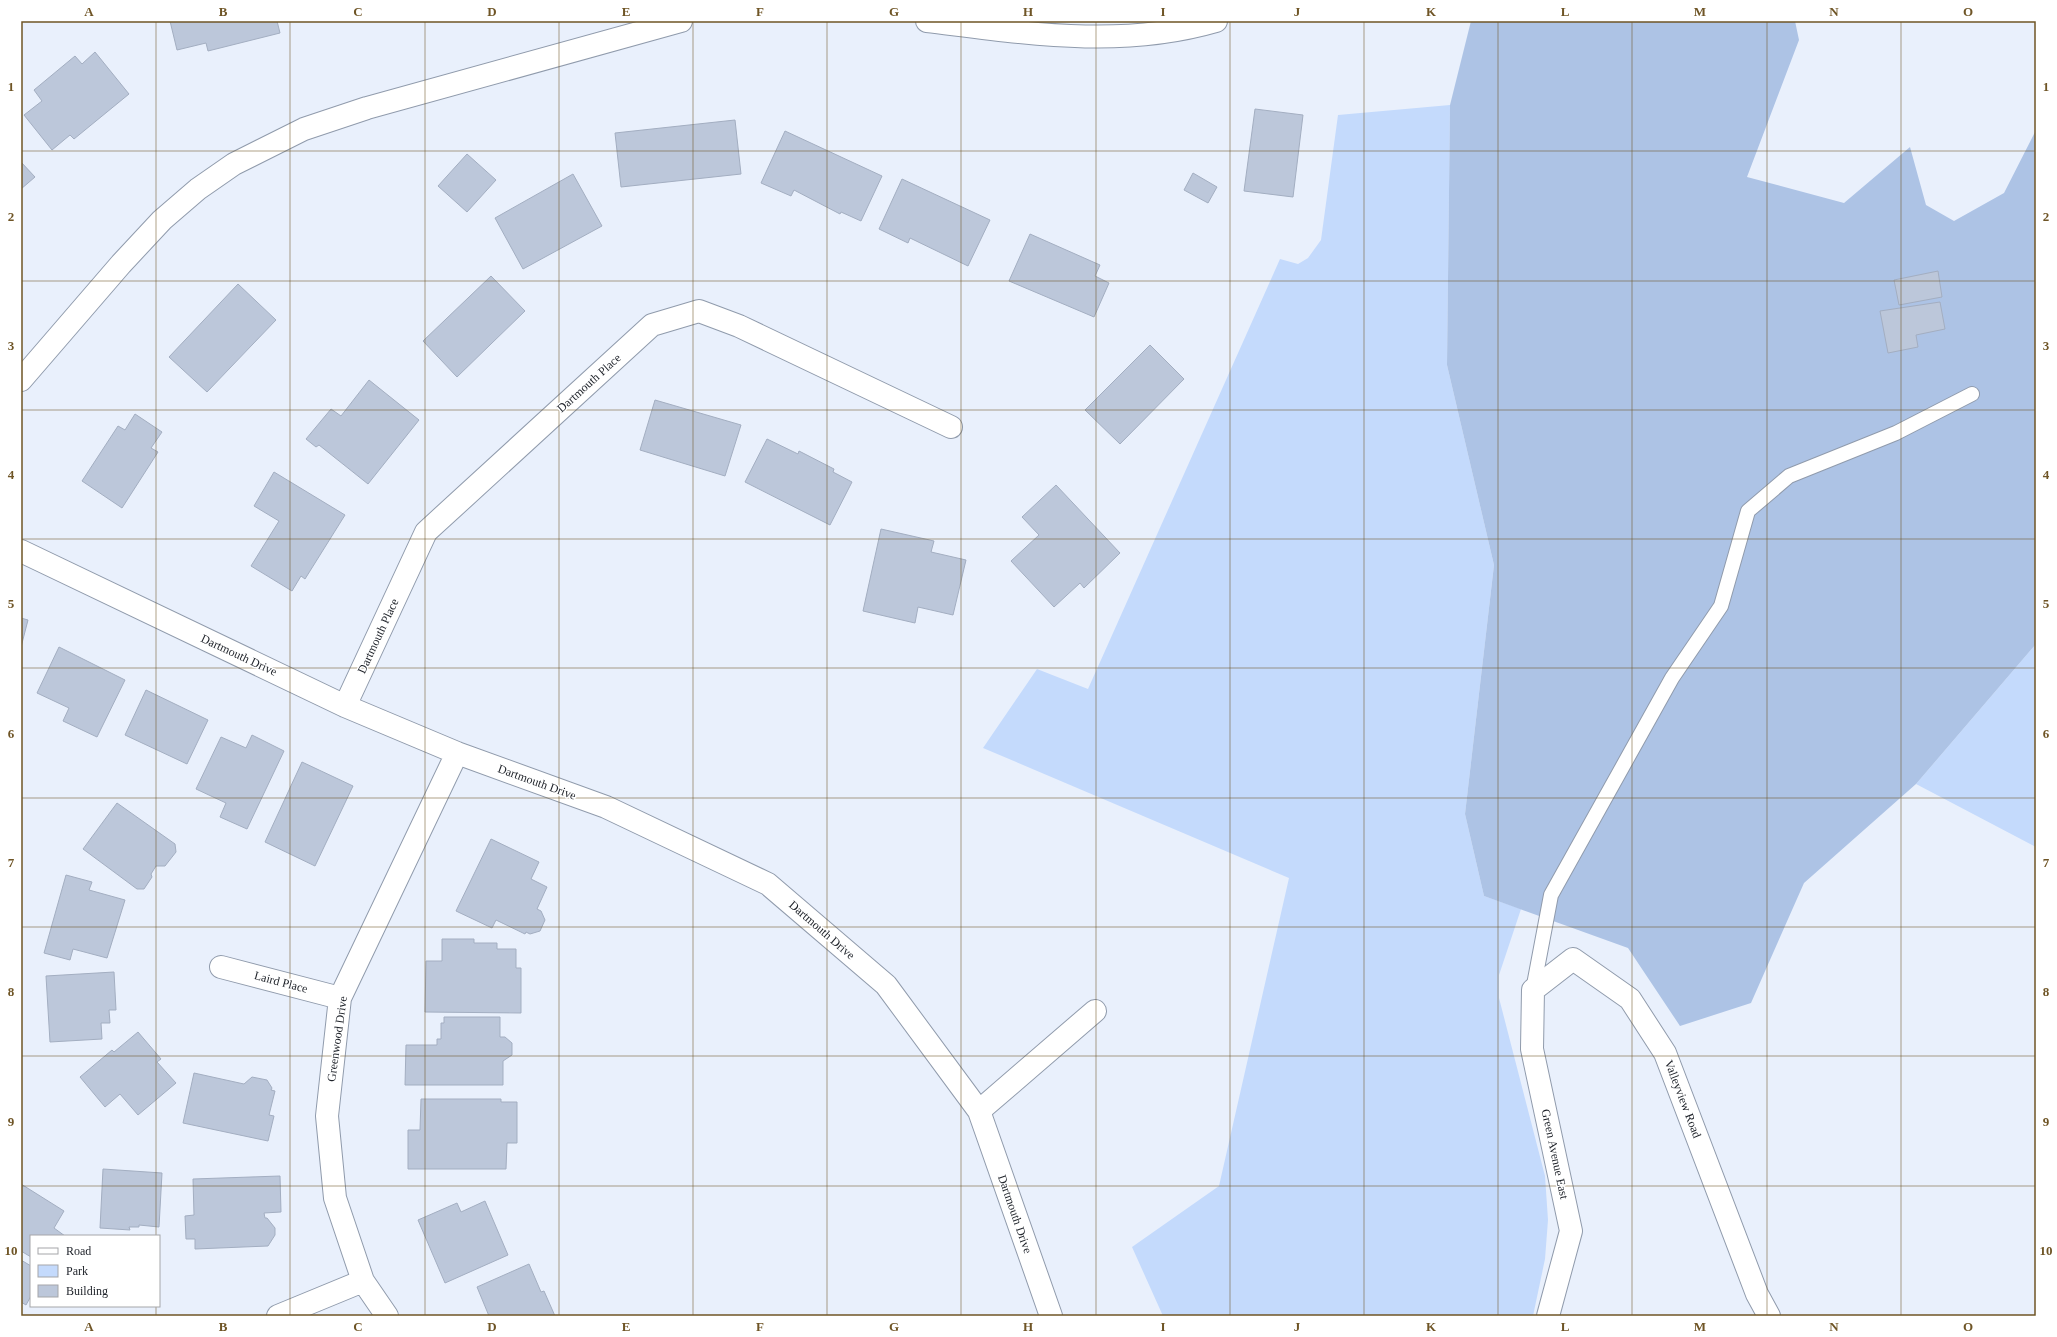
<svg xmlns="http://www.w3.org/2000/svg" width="2057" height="1337" viewBox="0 0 2057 1337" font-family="Georgia,serif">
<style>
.green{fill:#c4dafc}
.forest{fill:#adc3e5}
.building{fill:#bcc7da;stroke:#a3aec1}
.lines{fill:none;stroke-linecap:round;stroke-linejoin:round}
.service-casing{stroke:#909bac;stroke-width:16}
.minor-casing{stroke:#909bac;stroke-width:24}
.service{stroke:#fff;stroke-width:14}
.minor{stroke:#fff;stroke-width:22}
.grid{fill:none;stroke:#6f5526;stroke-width:1;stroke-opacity:0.55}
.labels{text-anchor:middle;stroke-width:3;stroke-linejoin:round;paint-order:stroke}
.street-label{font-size:12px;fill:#1d2128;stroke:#fff}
.neatline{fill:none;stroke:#6f5526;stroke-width:1.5}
.grid-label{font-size:13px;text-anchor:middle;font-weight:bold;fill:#6f5526}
</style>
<rect width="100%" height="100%" fill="#e9f0fc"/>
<!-- green -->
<path class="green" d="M1450,105L1447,365L1494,565L1465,814L1484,896L1521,909L1499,975V998L1545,1176L1548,1220L1545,1259L1533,1316H1163L1132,1247L1219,1186L1289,878L983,748L1037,669L1088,689L1280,259L1298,264L1308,258L1321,240L1338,115Z
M2036,644V847L1916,784Z"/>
<!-- forest -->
<path class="forest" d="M1471,21H1795L1799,40L1747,177L1844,203L1910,147L1926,205L1954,221L2004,193L2036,130V644L1916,784L1804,883L1751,1003L1680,1026L1628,948L1484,896L1465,814L1494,565L1447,365L1450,105Z"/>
<!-- building -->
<path class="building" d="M170,21H277L280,33L208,51L206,43L177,50Z
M95,52L129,94L74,139L70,135L52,150L24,115L42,101L34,90L75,56L82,64Z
M1255,109L1303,115L1293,197L1244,191Z
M735,120L741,174L621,187L615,133Z
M785,131L882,176L861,221L841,212L840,214L794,190L791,196L761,183Z
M467,154L496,180L467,212L438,186Z
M21,162L35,177L21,189Z
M1193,173L1217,187L1208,203L1184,190Z
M573,174L602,226L523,269L495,218Z
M902,179L990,220L968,266L910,238L908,243L879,229Z
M1030,234L1100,265L1095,276L1109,283L1094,317L1009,281Z
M1938,271L1942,297L1899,305L1894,280Z
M491,276L525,311L457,377L423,341Z
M238,284L276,320L207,392L169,357Z
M1940,302L1945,329L1916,335L1918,347L1888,353L1880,311Z
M1150,345L1184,379L1120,444L1085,410Z
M369,380L419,420L368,484L319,445L316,447L306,439L331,409L341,416Z
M655,400L741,425L725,476L640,450Z
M135,414L162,432L151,448L158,452L122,508L82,481L118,426L125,430Z
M767,439L798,454L799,451L834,469L833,472L852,482L830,525L745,482Z
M274,472L345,515L305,579L301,576L292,591L251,566L279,521L254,506Z
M1056,485L1120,553L1084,588L1080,583L1054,607L1011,561L1039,535L1022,517Z
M881,529L934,541L931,552L966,560L953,615L918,607L915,623L863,611Z
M21,618L28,620L21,647Z
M59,647L125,680L97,737L63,721L69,708L37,693Z
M146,690L208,720L187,764L125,735Z
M252,735L284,751L247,829L220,817L226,803L196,789L221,737L246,748Z
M302,762L353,786L315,866L265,842Z
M117,803L175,844L176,852L165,866H156L151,874L152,877L144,889H137L83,849Z
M491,839L539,862L531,879L547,887L537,909L541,911L545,920L540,931L530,934L526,932L525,934L496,920L492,928L456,911Z
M66,875L92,882L89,890L125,900L107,958L73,949L70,960L44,953Z
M442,939H474V943H497V949H516V968H521V1013L425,1012L426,961H442Z
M114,972L116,1010H109L110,1023H101L102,1039L50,1042L46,976Z
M444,1017H500V1037H505L512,1043V1055L503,1061V1085H405L406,1045H437V1039H441V1023H444Z
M138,1032L161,1059L157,1062L176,1083L138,1115L120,1094L105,1107L80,1077L112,1050L114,1052Z
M194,1073L244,1084L252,1077L267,1080L272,1088L271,1090L275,1091L269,1115L274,1116L268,1141L183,1123Z
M421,1099H501V1102H517V1143H507L506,1169H408V1130H420Z
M103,1169L162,1173L159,1227L139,1225V1227H129L130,1230L100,1228Z
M280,1176L281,1212L264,1213L265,1218H267L275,1228V1235L268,1246L195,1249V1239H186L185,1216L194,1215L193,1179Z
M21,1184L64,1211L54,1228L65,1236H31V1257L21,1251Z
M485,1201L508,1255L445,1283L418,1220L457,1203L461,1212Z
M21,1260L31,1266V1296L26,1305L21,1302Z
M529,1264L541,1292L544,1291L555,1316H489L477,1287Z"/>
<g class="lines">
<defs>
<path id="service" d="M1533,990L1551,895L1672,678L1721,606L1748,511L1789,476L1896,433L1972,394"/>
<path id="minor" d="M927,21C1025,33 1120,49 1216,21
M21,380L121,264L162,220L198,189L234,164L304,129L367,108L681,21
M21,551L345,706L457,753L606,807L768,884L886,985L979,1111L1051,1316
M345,706L426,532L652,325L699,311L739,326L951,427
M221,967L340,998
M979,1111L1095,1011
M278,1316L363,1281
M387,1316L363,1281L335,1198L327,1116L340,998L457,753
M1548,1316L1571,1231L1532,1049L1533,990L1573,959L1630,999L1665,1053L1757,1294L1769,1316"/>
</defs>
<!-- service casing -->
<use href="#service" class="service-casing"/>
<!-- minor casing -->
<use href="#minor" class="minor-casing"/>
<!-- service -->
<use href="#service" class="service"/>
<!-- minor -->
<use href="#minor" class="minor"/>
</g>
<!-- grid -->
<path class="grid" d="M156,21V1236M290,21V1316M425,21V1316M559,21V1316M693,21V1316M827,21V1316M961,21V1316M1096,21V1316M1230,21V1316M1364,21V1316M1498,21V1316M1632,21V1316M1767,21V1316M1901,21V1316M21,151H2036M21,281H2036M21,410H2036M21,539H2036M21,668H2036M21,798H2036M21,927H2036M21,1056H2036M21,1186H2036M156,1306V1316"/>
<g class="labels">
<!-- street labels -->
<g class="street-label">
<text transform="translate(589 383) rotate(-42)" y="4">Dartmouth Place</text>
<text transform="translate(378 636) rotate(-65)" y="4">Dartmouth Place</text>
<text transform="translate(239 655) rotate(25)" y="4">Dartmouth Drive</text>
<text transform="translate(537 782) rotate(20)" y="4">Dartmouth Drive</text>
<text transform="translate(822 930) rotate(41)" y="4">Dartmouth Drive</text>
<text transform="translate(281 982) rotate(15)" y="4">Laird Place</text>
<text transform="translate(337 1039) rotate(-82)" y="4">Greenwood Drive</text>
<text transform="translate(1683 1099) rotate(69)" y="4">Valleyview Road</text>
<text transform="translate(1555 1154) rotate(78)" y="4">Green Avenue East</text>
<text transform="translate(1015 1214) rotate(71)" y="4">Dartmouth Drive</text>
</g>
</g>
<!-- border -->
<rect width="2057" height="1337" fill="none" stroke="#ffffff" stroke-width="44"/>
<!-- legend -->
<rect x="30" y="1235" width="130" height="72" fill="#ffffff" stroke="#a5a6a9"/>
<rect x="38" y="1248" width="20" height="6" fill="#ffffff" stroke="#a5a6a9"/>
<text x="66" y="1255" font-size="12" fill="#1d2128">Road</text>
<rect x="38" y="1265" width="20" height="12" fill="#c4dafc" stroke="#a5a6a9"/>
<text x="66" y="1275" font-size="12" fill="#1d2128">Park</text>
<rect x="38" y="1285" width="20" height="12" fill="#bcc7da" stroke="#a5a6a9"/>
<text x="66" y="1295" font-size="12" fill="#1d2128">Building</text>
<rect x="22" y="22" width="2013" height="1293" class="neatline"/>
<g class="grid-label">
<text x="89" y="16">A</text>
<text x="223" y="16">B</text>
<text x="358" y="16">C</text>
<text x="492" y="16">D</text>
<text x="626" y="16">E</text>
<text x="760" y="16">F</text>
<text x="894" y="16">G</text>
<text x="1028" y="16">H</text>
<text x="1163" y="16">I</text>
<text x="1297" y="16">J</text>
<text x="1431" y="16">K</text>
<text x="1565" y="16">L</text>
<text x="1700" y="16">M</text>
<text x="1834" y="16">N</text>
<text x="1968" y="16">O</text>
<text x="11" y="91">1</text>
<text x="2046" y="91">1</text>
<text x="11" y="221">2</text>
<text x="2046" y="221">2</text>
<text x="11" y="350">3</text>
<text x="2046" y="350">3</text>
<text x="11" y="479">4</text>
<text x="2046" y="479">4</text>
<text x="11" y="608">5</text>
<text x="2046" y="608">5</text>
<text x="11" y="738">6</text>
<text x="2046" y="738">6</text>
<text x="11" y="867">7</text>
<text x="2046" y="867">7</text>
<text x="11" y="996">8</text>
<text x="2046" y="996">8</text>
<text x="11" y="1126">9</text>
<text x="2046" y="1126">9</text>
<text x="11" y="1255">10</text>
<text x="2046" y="1255">10</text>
<text x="89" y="1331">A</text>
<text x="223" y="1331">B</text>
<text x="358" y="1331">C</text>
<text x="492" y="1331">D</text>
<text x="626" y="1331">E</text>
<text x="760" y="1331">F</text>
<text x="894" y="1331">G</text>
<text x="1028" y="1331">H</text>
<text x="1163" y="1331">I</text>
<text x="1297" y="1331">J</text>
<text x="1431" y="1331">K</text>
<text x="1565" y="1331">L</text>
<text x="1700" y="1331">M</text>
<text x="1834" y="1331">N</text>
<text x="1968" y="1331">O</text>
</g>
</svg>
